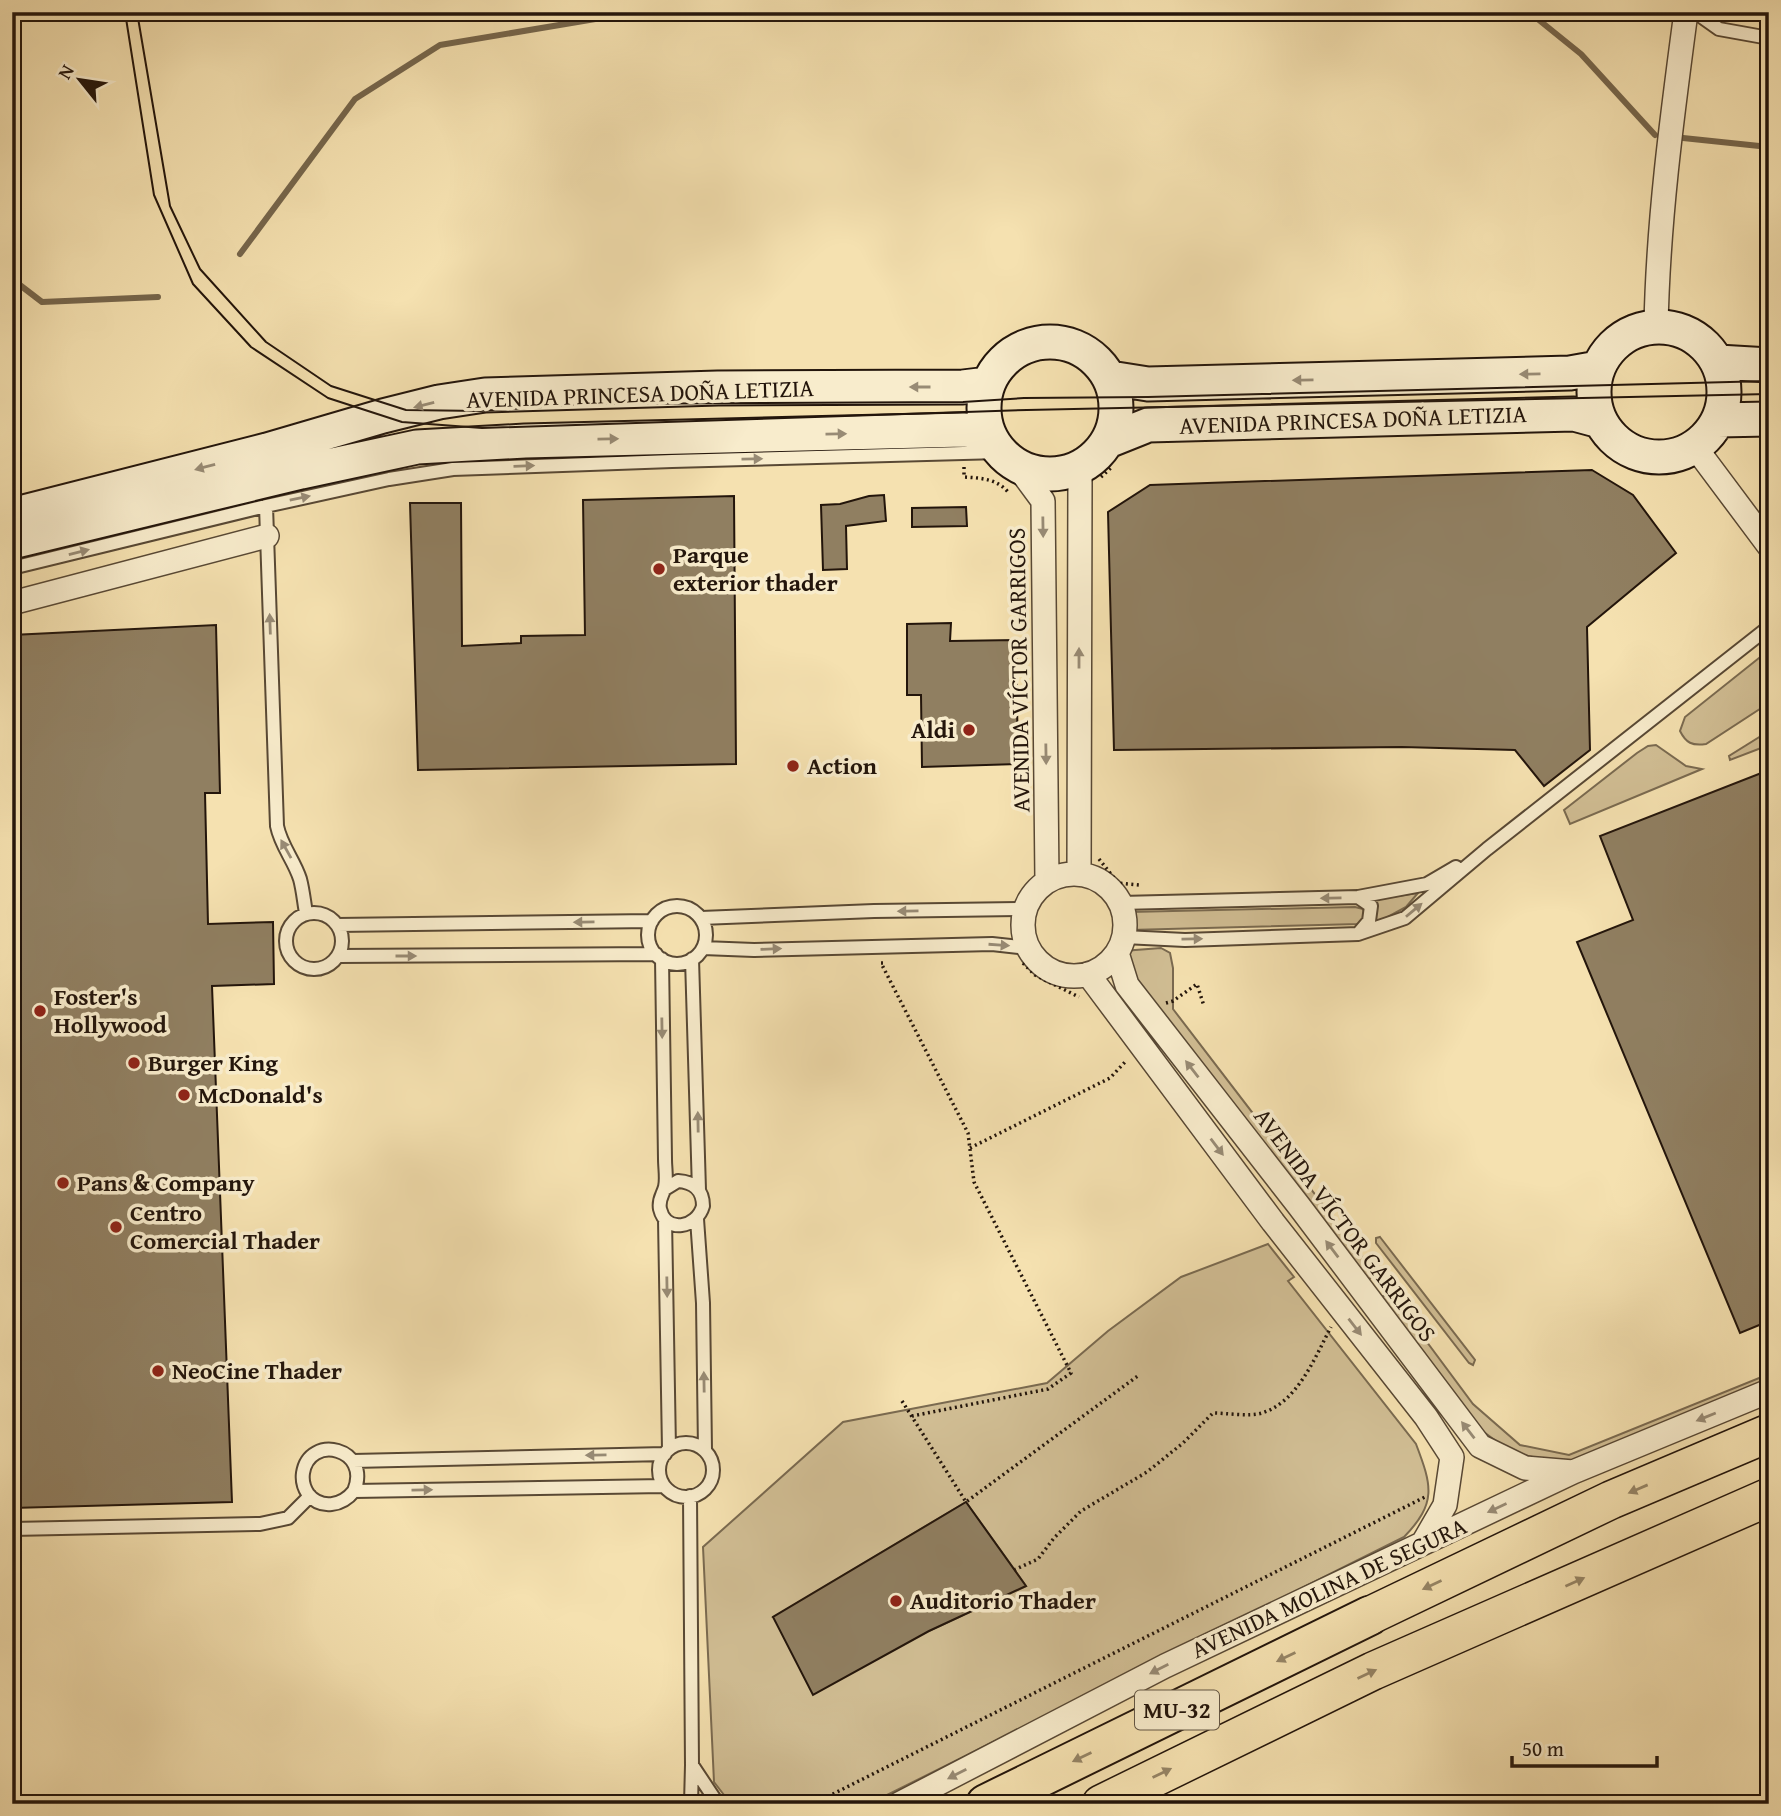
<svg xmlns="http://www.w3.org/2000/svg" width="1781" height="1816" viewBox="0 0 1781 1816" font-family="'Gentium Book Plus',serif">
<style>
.green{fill:#d1be94;stroke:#7a6a50;stroke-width:2;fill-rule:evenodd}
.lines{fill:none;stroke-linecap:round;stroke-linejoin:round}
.stream{stroke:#76664c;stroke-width:6}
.building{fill:#907f61;stroke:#23150b;stroke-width:2}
.lane-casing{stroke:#584834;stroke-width:16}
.street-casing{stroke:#584834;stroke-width:26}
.secondary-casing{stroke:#23150b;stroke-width:37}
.primary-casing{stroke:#23150b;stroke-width:40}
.highway-casing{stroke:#23150b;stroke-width:42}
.path{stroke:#23150b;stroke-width:3.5;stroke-dasharray:2 3.5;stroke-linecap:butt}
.lane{stroke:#f8eccc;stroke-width:12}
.street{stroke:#f8eccc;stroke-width:23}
.secondary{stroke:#f8eccc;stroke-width:33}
.primary{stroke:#f5e1b0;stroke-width:37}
.highway{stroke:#f5e1b0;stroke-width:38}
.tram{stroke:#23150b;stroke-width:2}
.oneway{fill:#988b75}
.oneway2{fill:#968566}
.poi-dot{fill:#8f2418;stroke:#f8eccc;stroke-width:2.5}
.labels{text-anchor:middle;stroke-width:7;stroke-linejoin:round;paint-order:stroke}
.shield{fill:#f8eccc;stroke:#635645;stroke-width:2}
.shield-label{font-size:23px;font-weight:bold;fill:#23150b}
.street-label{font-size:24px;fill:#23150b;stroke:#f8eccc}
.poi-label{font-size:24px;font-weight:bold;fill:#23150b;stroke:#f8eccc;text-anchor:start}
</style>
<rect width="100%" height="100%" fill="#f5e1b0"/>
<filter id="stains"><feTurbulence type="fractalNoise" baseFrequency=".00286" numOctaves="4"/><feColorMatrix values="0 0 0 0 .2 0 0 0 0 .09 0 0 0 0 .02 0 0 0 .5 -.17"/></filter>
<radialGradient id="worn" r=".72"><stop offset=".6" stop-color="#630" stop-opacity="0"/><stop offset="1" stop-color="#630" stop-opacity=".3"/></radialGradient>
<!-- green -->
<path class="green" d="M1769,650V703L1706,744C1692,746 1686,743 1680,731L1685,717Z
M1769,731V745L1730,760L1729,756Z
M1656,745L1686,766L1702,769L1570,824L1564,810L1637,753L1648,746Z
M1418,893L1406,907L1373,925C1377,914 1377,909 1370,900Z
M1355,907L1363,909L1365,915L1359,924L1130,930L1129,912Z
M1161,948L1170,953L1173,968V1009L1376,1274L1365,1282L1129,974L1123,951Z
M1380,1237L1475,1360L1473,1365L1469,1363L1376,1243V1238Z
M1268,1244L1294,1277L1288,1281L1416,1444C1432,1486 1437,1503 1404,1537L869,1804H731L714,1782L703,1547L843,1422L1047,1383L1108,1331L1181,1277ZM966,1502L1026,1586L929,1631L774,1617Z
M1392,1295L1473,1404L1520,1445L1569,1455L1769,1374V1383L1564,1464L1511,1452L1477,1427L1382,1304L1383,1296Z"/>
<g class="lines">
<!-- stream -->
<path class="stream" d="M1529,12L1581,54L1655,135
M1683,138L1769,147
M240,254L355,99L440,45L637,12
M12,279L42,302L158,297"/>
</g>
<!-- building -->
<path class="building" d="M1592,470L1633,495L1676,553L1587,627L1590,750L1544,786L1515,750L1402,747L1114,750L1108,512L1150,485Z
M884,495L886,521L846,526L847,569L823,570L821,505L840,504L869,496Z
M734,496L736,764L418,770L410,503H461L462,646L521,643V636L585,635L583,500Z
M966,507L967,526L912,527V508Z
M951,623L950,641L1016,640L1018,764L922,767L921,695H907V624Z
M216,625L220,793H205L208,924L273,922L274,984L212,986L232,1502L12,1508V635Z
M1769,770V1321L1740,1333L1577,942L1633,920L1600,836Z
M966,1502L1026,1586L929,1631L813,1695L773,1617Z"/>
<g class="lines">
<defs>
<path id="lane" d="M1695,12L1719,29L1769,38
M266,506L277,826C281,846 294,860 300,879C303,890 304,902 306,913
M12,568L266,506L389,479L453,469L672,461L1000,452
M1121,903L1358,897L1427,884L1456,867
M648 935a29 29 0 1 1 58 0a29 29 0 1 1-58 0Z
M286 941a28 28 0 1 1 56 0a28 28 0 1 1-56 0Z
M701,918L874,911L1025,909
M337,925L652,921
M1358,934L1369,921L1371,906L1358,897
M1124,937L1185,940L1358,934L1405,918L1487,849L1769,627
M703,948L754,950L992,944L1028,948
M338,956L656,954
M662,959L665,1159C665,1168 667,1179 665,1187C663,1195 658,1199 660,1209C666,1234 697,1228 703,1206C703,1190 694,1182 678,1181L665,1189
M692,959L699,1190
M665,1219L669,1449
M697,1219L703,1303L705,1450
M659 1470a27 27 0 1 1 54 0a27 27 0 1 1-54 0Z
M353,1461L665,1454
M354,1491C372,1448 309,1433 303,1473C302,1480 304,1488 308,1494C321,1510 342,1506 354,1491L664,1486
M690,1496L692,1765
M12,1529L260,1524L288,1518L310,1496
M691,1804L692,1765L718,1804"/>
<path id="street" d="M1656,327C1658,221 1672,117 1686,12
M1695,447L1769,546
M1018,467L1043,501L1047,881
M1073,470L1080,479L1079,874
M12,603L267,536
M1023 925a51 51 0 1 1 102 0a51 51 0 1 1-102 0Z
M1117,953L1127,985L1299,1206L1480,1446L1525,1468L1573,1472
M1088,974L1273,1222L1426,1417L1452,1457L1445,1505L1423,1543
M899,1804L1165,1666L1573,1472L1769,1391"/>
<path id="secondary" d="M1594 392a65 65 0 1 1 130 0a65 65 0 1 1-130 0Z
M984 408a66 66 0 1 1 132 0a66 66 0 1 1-132 0Z
M1718,362L1769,365
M1110,378L1148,384L1570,373L1598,368
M1718,420L1769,419
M1108,441L1148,425L1574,414L1600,421
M12,515L267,450L383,416L439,402L485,395L718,388L963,387L988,384
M12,542L301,472L417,447L525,441L963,430L988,432"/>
<path id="primary" d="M1369,1616L1611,1500L1769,1433
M1101,1804L1373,1671L1769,1497"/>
<path id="highway" d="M986,1804L1369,1616"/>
</defs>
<!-- lane casing -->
<use href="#lane" class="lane-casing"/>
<!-- street casing -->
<use href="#street" class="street-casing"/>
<!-- secondary casing -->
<use href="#secondary" class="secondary-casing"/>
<!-- primary casing -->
<use href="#primary" class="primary-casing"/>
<!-- highway casing -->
<use href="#highway" class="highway-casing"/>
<!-- path -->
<path class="path" d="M989,359C1014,326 1052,318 1088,337C1096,341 1104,348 1111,353
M964,467V477C981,478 997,479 1008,492
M1101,477L1113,466
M1099,859L1118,883L1140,885
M883,963H881L968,1133L974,1182L1071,1373L1048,1389L912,1416
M1023,963L1035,975L1079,997
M1166,1003L1173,1001L1197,984L1204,1006
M970,1148L1110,1078L1126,1061
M902,1401L966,1502L1139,1375
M1014,1570L1038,1559L1054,1538L1081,1511L1147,1472L1183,1443L1213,1413C1226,1413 1250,1417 1262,1413C1298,1402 1315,1357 1331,1327
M813,1804L1427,1496"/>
<!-- lane -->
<use href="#lane" class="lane"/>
<!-- street -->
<use href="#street" class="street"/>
<!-- secondary -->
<use href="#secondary" class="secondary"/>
<!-- primary -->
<use href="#primary" class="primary"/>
<!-- highway -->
<use href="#highway" class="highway"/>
<!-- tram -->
<path class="tram" d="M125,12L154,195L193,284L251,347L328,398L402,422L482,428L1027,410L1769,394
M137,12L170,206L200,269L266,342L331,386L406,410L480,411L588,404L963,402L1024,398L1148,397L1769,381"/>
</g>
<!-- one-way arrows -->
<defs><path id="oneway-solid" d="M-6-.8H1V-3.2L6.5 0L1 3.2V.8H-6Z" transform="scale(1.75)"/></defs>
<g class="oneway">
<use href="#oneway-solid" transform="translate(1530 374) rotate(179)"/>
<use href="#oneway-solid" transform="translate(1303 380) rotate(179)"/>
<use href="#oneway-solid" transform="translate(920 387) rotate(180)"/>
<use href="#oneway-solid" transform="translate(424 405) rotate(166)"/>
<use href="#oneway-solid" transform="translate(836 434) rotate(-1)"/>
<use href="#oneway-solid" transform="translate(608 439) rotate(-1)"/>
<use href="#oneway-solid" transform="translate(752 459) rotate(-1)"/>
<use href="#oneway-solid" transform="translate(524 466) rotate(-2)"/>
<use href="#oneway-solid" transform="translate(205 467) rotate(165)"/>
<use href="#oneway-solid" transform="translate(300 498) rotate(-12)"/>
<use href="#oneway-solid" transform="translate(1043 527) rotate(89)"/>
<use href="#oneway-solid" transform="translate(79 552) rotate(-14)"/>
<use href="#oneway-solid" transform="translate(270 624) rotate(-92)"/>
<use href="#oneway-solid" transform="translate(1079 658) rotate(-90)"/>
<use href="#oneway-solid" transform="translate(1046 754) rotate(89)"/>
<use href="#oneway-solid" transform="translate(286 849) rotate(-119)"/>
<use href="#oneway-solid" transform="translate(1331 898) rotate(179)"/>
<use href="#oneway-solid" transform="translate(1414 910) rotate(-40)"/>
<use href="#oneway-solid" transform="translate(908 911) rotate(179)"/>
<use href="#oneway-solid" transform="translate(584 922) rotate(179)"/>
<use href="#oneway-solid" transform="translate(1192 939) rotate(-1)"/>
<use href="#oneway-solid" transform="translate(999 945) rotate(4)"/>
<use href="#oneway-solid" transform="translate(771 949) rotate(-2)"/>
<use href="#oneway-solid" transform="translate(406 956)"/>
<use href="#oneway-solid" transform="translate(662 1028) rotate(89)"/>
<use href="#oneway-solid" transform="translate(1192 1069) rotate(-128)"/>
<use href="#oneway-solid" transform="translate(698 1122) rotate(-91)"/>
<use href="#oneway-solid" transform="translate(1217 1147) rotate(53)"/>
<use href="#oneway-solid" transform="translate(1332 1249) rotate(-127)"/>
<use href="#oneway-solid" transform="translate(667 1287) rotate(89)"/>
<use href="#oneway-solid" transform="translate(1355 1327) rotate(52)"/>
<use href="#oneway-solid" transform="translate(704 1382) rotate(-91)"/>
<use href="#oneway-solid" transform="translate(1706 1417) rotate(158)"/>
<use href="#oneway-solid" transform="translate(1468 1430) rotate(-128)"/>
<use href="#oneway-solid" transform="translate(596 1455) rotate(179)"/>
<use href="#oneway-solid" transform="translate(422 1490) rotate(-1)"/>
<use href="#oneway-solid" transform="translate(1497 1508) rotate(155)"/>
<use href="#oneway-solid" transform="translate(1159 1669) rotate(153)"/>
<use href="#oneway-solid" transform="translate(957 1774) rotate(153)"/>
</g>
<g class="oneway2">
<use href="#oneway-solid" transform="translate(1638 1489) rotate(157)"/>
<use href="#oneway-solid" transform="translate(1575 1582) rotate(-24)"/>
<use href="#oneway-solid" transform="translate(1432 1585) rotate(155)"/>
<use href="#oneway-solid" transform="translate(1286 1657) rotate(154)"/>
<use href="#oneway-solid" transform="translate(1367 1674) rotate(-25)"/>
<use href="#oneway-solid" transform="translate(1082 1757) rotate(154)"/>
<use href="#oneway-solid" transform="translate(1162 1773) rotate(-26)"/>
</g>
<!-- markers -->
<g class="poi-dot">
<circle cx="659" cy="569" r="7"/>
<circle cx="969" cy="730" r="7"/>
<circle cx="793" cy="766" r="7"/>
<circle cx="40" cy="1011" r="7"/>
<circle cx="134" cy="1063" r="7"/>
<circle cx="184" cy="1095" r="7"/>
<circle cx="63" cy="1183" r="7"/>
<circle cx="116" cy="1227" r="7"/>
<circle cx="158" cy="1371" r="7"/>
<circle cx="896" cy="1601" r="7"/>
</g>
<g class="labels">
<!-- shield labels -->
<rect class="shield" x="1135" y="1690.5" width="84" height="39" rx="5"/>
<g class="shield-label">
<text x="1177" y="1718">MU-32</text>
</g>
<!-- street labels -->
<g class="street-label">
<text transform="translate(640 394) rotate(-2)" y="8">AVENIDA PRINCESA DOÑA LETIZIA</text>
<text transform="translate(1353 420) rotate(-2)" y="8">AVENIDA PRINCESA DOÑA LETIZIA</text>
<text transform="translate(1019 670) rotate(-91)" y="8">AVENIDA VÍCTOR GARRIGOS</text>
<text transform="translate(1345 1225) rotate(53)" y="8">AVENIDA VÍCTOR GARRIGOS</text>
<text transform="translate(1329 1588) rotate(-25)" y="8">AVENIDA MOLINA DE SEGURA</text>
</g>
<!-- poi labels -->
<g class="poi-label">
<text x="673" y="563">Parque<tspan x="673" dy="28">exterior thader</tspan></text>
<text x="955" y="738" text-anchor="end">Aldi</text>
<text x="807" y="774">Action</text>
<text x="54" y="1005">Foster's<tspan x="54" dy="28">Hollywood</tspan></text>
<text x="148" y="1071">Burger King</text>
<text x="198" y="1103">McDonald's</text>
<text x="77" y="1191">Pans &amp; Company</text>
<text x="130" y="1221">Centro<tspan x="130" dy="28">Comercial Thader</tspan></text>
<text x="172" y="1379">NeoCine Thader</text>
<text x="910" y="1609">Auditorio Thader</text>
</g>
</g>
<!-- margin -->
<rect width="1781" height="1816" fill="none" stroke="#f5e1b0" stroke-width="42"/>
<rect x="14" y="14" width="1753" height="1788" fill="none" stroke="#23150b" stroke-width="3.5"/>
<rect x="21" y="21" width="1739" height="1774" fill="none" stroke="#23150b" stroke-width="2"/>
<!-- north arrow -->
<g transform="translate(80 80) rotate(300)" stroke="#f8eccc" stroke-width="5" paint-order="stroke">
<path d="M0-5L12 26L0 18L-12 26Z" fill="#23150b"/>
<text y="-10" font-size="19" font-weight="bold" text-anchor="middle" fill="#23150b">N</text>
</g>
<!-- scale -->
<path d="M1512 1756v10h145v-10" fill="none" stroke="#23150b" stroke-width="3.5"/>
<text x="1522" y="1756" font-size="21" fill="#23150b" stroke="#f8eccc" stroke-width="5" paint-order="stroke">50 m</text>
<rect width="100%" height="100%" filter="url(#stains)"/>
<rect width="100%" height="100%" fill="url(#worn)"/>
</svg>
